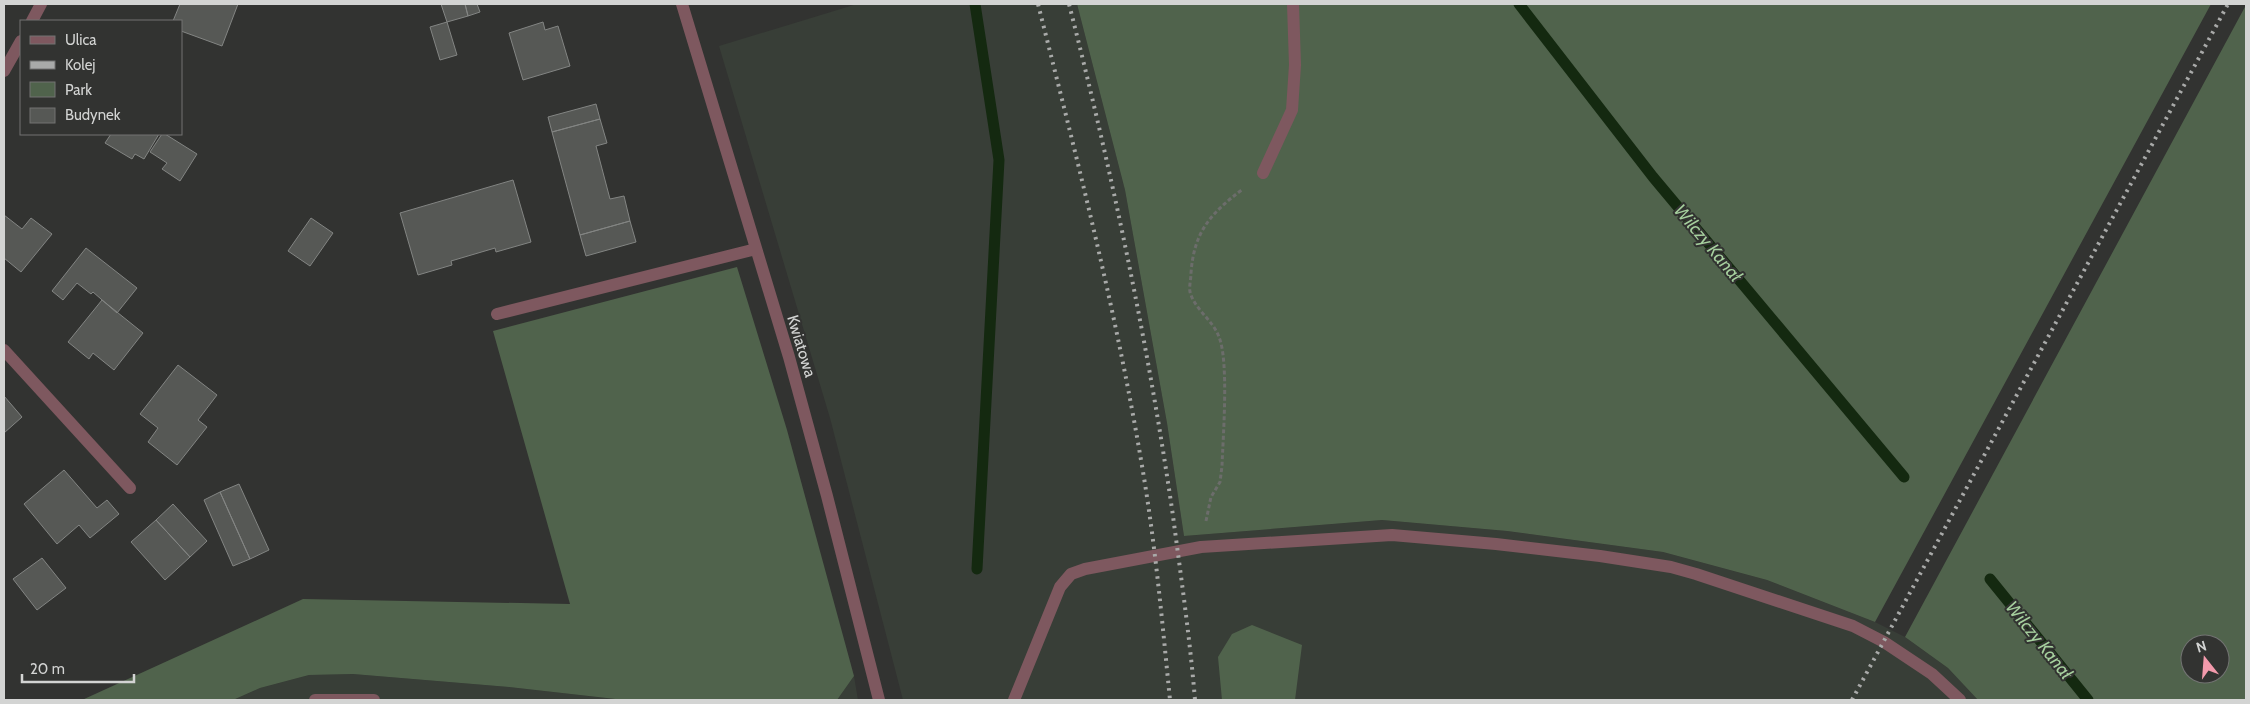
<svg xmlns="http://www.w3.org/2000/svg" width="2250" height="704" viewBox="0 0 2250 704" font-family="Cabin,sans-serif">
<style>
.built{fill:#383e37}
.green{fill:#50634c;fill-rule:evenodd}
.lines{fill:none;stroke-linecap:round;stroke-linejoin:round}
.stream{stroke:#142910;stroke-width:11}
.building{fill:#565855;stroke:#838583}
.path{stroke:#6c6d6b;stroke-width:3;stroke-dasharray:4 2.5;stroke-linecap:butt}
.minor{stroke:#7e585f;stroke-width:12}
.rail{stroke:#a9aaa9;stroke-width:4;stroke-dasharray:2.5 5;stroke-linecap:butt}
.labels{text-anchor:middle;stroke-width:4;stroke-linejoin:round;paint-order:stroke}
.street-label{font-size:16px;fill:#d3d4d3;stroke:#323331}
.water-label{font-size:18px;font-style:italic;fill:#a6d09e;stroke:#323331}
</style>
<rect width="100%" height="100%" fill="#323331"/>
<!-- built -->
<path class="built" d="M857,4H1077L1125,190L1167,423L1184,536L1382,520L1507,531L1663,552L1767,580L1875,622L1905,637L1948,668L1978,700H903L830,418L719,46Z
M353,674L509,687L624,700H233L260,688L309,675Z
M854,676L858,700H837Z"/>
<!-- green -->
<path class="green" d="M1077,4H2211L1875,622L1767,580L1663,552L1507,531L1382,520L1184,536L1167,423L1125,190Z
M2246,5V700H1978L1948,668L1905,637ZM2190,644H2220V674H2190Z
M737,267L787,430L854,676L837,700H624L509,687L353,674L309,675L260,688L233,700H82L303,599L570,604L493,331Z
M1252,625L1302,645L1295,700H1222L1218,657L1232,634Z"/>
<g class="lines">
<!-- stream -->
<path class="stream" d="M975,4L999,160L977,569
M1519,4L1653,177L1904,477
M1990,579L2088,700"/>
</g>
<!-- building -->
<path class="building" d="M180,4H238L222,46L181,31V21H173Z
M441,4H465L468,16L447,22Z
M465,4H477L480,12L468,16Z
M447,22L457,55L440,60L430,27Z
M543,22L545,30L558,26L570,66L523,80L509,33Z
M596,104L600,119L552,132L548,117Z
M600,119L607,143L596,146L610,199L624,196L630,221L580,235L552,132Z
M111,134H159L144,159L135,154L132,159L105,143Z
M162,134H165L197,154L180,181L162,169L167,163L150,152Z
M513,180L531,242L496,252L495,248L451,261L452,265L418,275L400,213Z
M4,215L22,229L31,218L52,234L21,272L4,258Z
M311,218L333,233L310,266L288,251Z
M630,221L636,242L586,256L580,235Z
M86,248L137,288L117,313L93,292L91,294L77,283L63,300L52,291Z
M102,300L143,333L114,370L93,353L89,359L68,342Z
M178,365L217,395L198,420L207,427L177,465L148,442L158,428L140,414Z
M4,396L22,417L4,433Z
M64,470L97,508L107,500L119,514L90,538L79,525L57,544L24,504Z
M239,484L269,550L250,559L220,492Z
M220,492L250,559L233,566L204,500Z
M173,504L207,541L190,557L156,520Z
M156,520L190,557L165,580L131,542Z
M42,558L66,588L37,610L13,579Z"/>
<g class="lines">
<!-- path -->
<path class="path" d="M1206,521L1211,497L1220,482L1222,466C1223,437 1229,361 1219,337C1213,320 1195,310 1190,292C1189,286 1191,279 1191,273C1194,231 1211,213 1243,189"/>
<!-- minor -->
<path class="minor" d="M682,4L789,357L827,496L879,700
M32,21L41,4
M4,71L21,41
M1263,173L1292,110L1295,65L1293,4
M497,314L756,249
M4,350L130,488
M315,700H374
M1014,700L1060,587L1071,574L1085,569L1201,547L1392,535L1496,544L1600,556L1671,567L1696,574L1853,626L1884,642L1932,674L1960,700"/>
<!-- rail -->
<path class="rail" d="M1038,4C1076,155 1115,306 1141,460C1155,540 1162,620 1170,700
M1069,4C1112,173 1148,343 1173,516C1181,577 1190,639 1195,700
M1852,700L2228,4"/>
</g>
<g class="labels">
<!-- street labels -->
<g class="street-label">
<text transform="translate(802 346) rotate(73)" y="6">Kwiatowa</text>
</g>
<!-- water labels -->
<g class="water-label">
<text transform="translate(1708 243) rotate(50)" y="6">Wilczy Kanał</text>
<text transform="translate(2039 640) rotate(51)" y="6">Wilczy Kanał</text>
</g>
</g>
<!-- border -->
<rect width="2250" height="704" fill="none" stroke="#d3d4d3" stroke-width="10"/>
<!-- legend -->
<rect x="20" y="20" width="162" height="115" fill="#323331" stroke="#727372"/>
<rect x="30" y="36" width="25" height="8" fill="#7e585f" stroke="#727372"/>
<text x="65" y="45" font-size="15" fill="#d3d4d3">Ulica</text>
<rect x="30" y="61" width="25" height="8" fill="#a9aaa9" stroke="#727372"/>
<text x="65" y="70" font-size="15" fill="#d3d4d3">Kolej</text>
<rect x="30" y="82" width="25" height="15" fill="#50634c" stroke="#727372"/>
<text x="65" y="95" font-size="15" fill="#d3d4d3">Park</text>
<rect x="30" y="108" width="25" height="15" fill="#565855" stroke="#727372"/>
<text x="65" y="120" font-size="15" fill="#d3d4d3">Budynek</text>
<!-- north arrow -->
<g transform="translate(2205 659) rotate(343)"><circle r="24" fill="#323331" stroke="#727372"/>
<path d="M0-4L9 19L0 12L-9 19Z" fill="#f39aac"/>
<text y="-8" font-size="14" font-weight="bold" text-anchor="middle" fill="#d3d4d3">N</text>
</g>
<!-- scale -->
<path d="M22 674v8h112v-8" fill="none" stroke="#d3d4d3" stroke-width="2.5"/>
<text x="30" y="674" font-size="15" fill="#d3d4d3" stroke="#323331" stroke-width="4" paint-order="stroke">20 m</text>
</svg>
